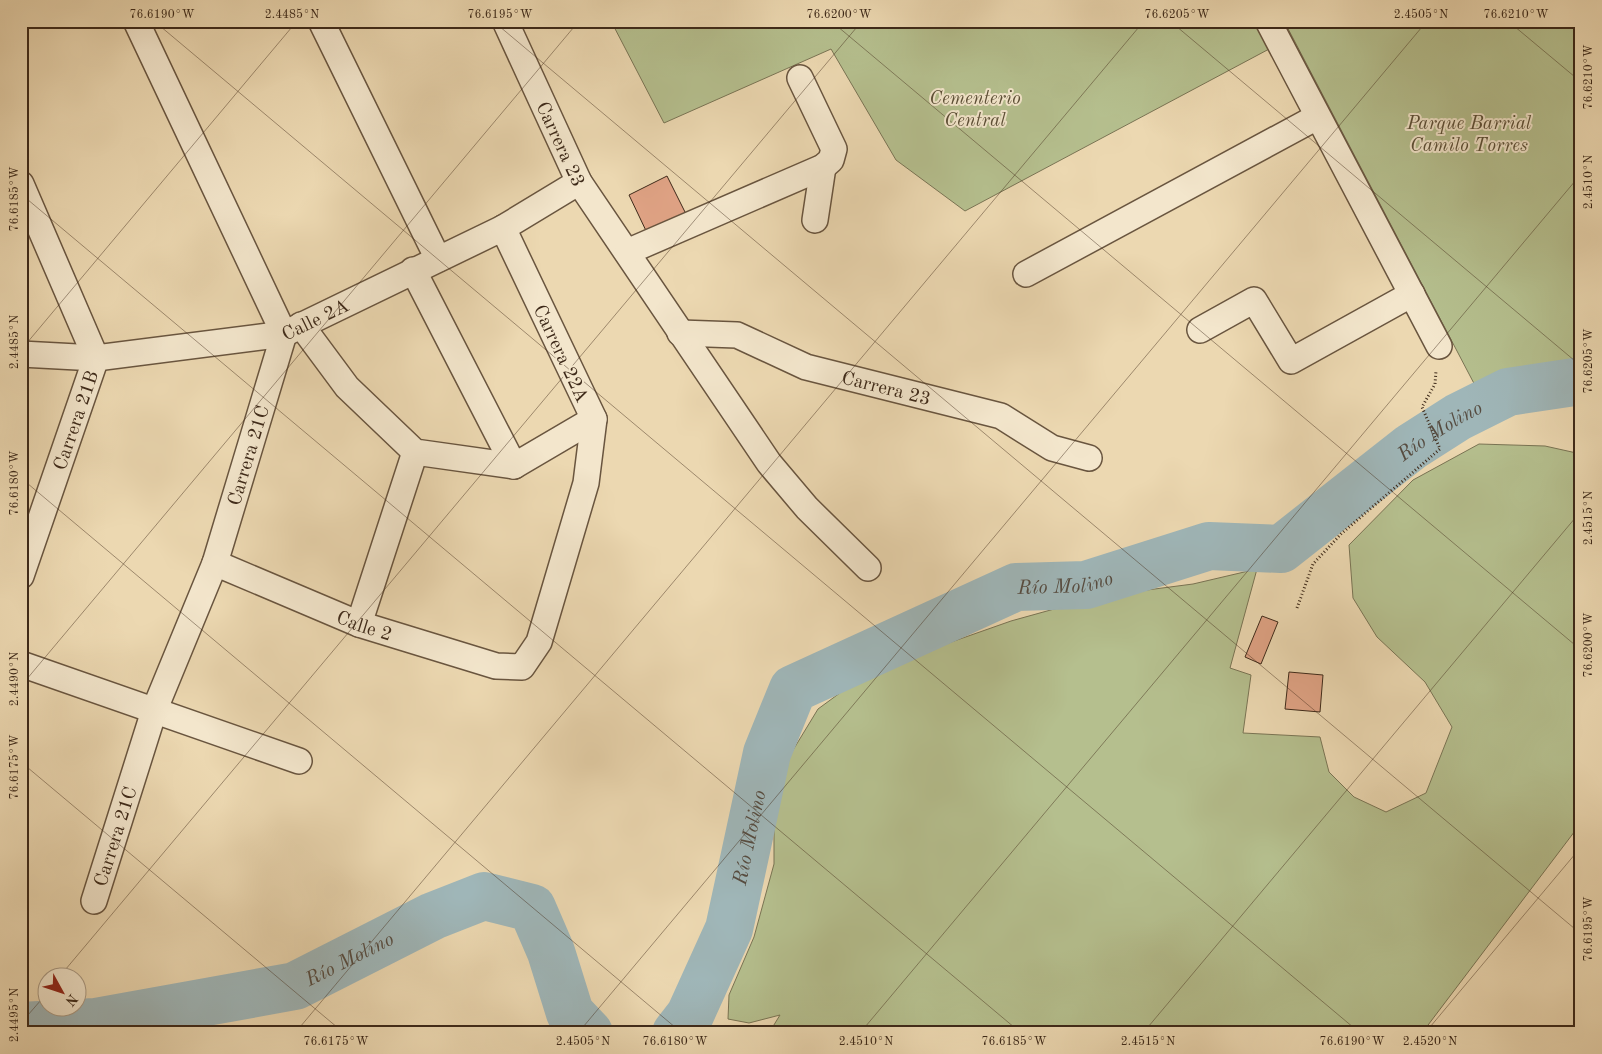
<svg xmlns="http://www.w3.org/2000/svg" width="1602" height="1054" viewBox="0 0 1602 1054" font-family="'Old Standard TT',serif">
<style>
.green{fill:#b5bf8e;stroke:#797454}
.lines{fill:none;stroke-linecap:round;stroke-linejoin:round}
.river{stroke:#9fb6b8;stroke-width:48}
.building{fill:#e0a385;stroke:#3d2919}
.street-casing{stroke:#69553f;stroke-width:28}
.path{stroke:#3d2919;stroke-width:3;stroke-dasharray:1 2.5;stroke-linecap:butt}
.street{stroke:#f3e6cc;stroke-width:25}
.ticks{fill:none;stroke:#3d2919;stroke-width:1;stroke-opacity:0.45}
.labels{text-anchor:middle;stroke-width:4;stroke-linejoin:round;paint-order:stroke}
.park-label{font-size:19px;font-style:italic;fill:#5b4e36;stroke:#f3e6cc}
.street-label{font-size:19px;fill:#3d2919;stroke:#f3e6cc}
.water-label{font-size:20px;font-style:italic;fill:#564c41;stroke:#f3e6cc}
.neatline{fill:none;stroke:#3d2919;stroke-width:2}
.ticks-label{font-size:12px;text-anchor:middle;fill:#3d2919}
</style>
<rect width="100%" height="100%" fill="#ecd8b1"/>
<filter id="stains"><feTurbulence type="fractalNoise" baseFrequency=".004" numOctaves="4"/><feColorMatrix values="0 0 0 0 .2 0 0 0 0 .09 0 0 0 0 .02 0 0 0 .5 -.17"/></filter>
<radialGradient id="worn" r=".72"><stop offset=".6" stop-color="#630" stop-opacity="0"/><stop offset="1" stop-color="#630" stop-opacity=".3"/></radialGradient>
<!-- green -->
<path class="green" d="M611,21H1257L1271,48L965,211L896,160L831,49L664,123Z
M1284,21H1581V367L1530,376L1479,393Z
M1479,444L1545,446L1581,454V823L1422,1033H769L780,1015L749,1023L728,1019L729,995L754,937L774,864V807L787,760L818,709L859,679L940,646L1011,621L1101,596L1193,584L1257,569L1230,668L1251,675L1243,733L1320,737L1329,772L1354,797L1386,812L1426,793L1452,727L1425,682L1377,637L1353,598L1349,545L1413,480Z"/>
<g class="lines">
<!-- river -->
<g class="river">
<path id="s1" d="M21,1026L95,1022L295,986L433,916L484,896L532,908L551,952L570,1013L589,1033"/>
<path id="s2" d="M676,1033L690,1015L729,929L767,753L793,689L1016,587L1086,585L1209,546L1281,549L1411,447L1458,417L1508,392L1581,381"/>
</g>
</g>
<!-- building -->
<path class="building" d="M667,176L688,218L649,237L629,195Z
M1262,616L1278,622L1261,664L1245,657Z
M1289,672L1323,675L1320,712L1285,709Z"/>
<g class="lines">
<defs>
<g id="street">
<path d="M321,21L438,259"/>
<path id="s3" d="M505,21L579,182L769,463L807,508L868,568"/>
<path d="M1268,21L1439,346"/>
<path d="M21,184L96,358L21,576"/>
<path d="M815,220L823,167"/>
<path d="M627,252L823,167L831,160L834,149L800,78"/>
<path d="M413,270L514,466"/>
<path d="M1026,274L1317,117"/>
<path d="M301,325L347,387L415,452L514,466L594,419"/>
<path d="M1200,330L1254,300L1291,361L1412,294"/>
<path id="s4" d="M680,333L737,335L806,367L1001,416L1052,448L1089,458"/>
<path id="s5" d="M21,354L96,358L284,334L503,228L579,182"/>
<path id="s6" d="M215,563L359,624L496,666L522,667L539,642L586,483L594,419L503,228"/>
<path d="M359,624L415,452"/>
<path d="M21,664L299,761"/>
<path id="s7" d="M94,901L154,711L215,563L284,334L136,21"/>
</g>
</defs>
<!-- street casing -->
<use href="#street" class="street-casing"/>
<!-- path -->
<path class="path" d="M1297,608L1313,564L1341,534L1440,449L1422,407L1435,384L1436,371"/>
<!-- street -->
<use href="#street" class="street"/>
</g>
<!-- ticks -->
<path class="ticks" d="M154,21L1360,1033M493,21L1581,934M831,21L1581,650M1170,21L1581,366M1508,21L1581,82M21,194L1021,1033M21,350L297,21M21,478L682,1033M21,686L579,21M21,762L344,1033M60,976L862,21M21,1023L48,992M295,1033L1144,21M578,1033L1427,21M860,1033L1581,174M1143,1033L1581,511M1425,1033L1581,847"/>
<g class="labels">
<!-- park labels -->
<g class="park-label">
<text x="975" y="104">Cementerio<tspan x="975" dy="22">Central</tspan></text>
<text x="1469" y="129">Parque Barrial<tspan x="1469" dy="22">Camilo Torres</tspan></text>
</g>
<!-- street labels -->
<g class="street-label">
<text dy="7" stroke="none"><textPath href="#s3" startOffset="135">Carrera 23</textPath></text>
<text dy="7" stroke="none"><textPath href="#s5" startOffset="299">Calle 2A</textPath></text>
<text transform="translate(562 353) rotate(65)" y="7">Carrera 22A</text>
<text dy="7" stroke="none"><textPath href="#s4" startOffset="216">Carrera 23</textPath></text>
<text transform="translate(75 420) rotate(-71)" y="7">Carrera 21B</text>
<text dy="7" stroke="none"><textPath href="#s7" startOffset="472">Carrera 21C</textPath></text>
<text dy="7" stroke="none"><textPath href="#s6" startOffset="162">Calle 2</textPath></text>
<text dy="7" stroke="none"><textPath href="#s7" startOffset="68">Carrera 21C</textPath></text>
</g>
<!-- water labels -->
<g class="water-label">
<text dy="7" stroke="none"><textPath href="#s2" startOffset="1081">Río Molino</textPath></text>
<text dy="7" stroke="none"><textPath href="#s2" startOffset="661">Río Molino</textPath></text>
<text dy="7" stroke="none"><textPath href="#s2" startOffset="211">Río Molino</textPath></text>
<text dy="7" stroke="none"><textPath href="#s1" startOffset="338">Río Molino</textPath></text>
</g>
</g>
<!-- margin -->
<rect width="1602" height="1054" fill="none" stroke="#ecd8b1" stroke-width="55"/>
<!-- north arrow -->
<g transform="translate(62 992) rotate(130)"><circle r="24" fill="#f3e6cc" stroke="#aa9a84"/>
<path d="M0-4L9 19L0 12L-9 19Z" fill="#8f2418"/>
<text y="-8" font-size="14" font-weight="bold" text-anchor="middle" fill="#3d2919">N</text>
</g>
<rect x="28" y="28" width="1546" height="998" class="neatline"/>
<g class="ticks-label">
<text x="162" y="18">76.6190°W</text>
<text x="292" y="18">2.4485°N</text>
<text x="500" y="18">76.6195°W</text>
<text x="839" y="18">76.6200°W</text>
<text x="1177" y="18">76.6205°W</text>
<text x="1421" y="18">2.4505°N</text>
<text x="1516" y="18">76.6210°W</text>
<text transform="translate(1588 77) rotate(-90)" y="4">76.6210°W</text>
<text transform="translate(1588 182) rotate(-90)" y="4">2.4510°N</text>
<text transform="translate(14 199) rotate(-90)" y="4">76.6185°W</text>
<text transform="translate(14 342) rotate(-90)" y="4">2.4485°N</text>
<text transform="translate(1588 361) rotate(-90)" y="4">76.6205°W</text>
<text transform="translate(14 483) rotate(-90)" y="4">76.6180°W</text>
<text transform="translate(1588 518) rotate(-90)" y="4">2.4515°N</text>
<text transform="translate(1588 645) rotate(-90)" y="4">76.6200°W</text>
<text transform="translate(14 679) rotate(-90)" y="4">2.4490°N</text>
<text transform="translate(14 767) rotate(-90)" y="4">76.6175°W</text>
<text transform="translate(1588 929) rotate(-90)" y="4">76.6195°W</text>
<text transform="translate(14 1015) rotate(-90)" y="4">2.4495°N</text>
<text x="336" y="1045">76.6175°W</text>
<text x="583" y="1045">2.4505°N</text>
<text x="675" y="1045">76.6180°W</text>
<text x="866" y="1045">2.4510°N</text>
<text x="1014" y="1045">76.6185°W</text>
<text x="1148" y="1045">2.4515°N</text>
<text x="1352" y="1045">76.6190°W</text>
<text x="1430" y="1045">2.4520°N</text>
</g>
<rect width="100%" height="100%" filter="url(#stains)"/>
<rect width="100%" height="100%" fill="url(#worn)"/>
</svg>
